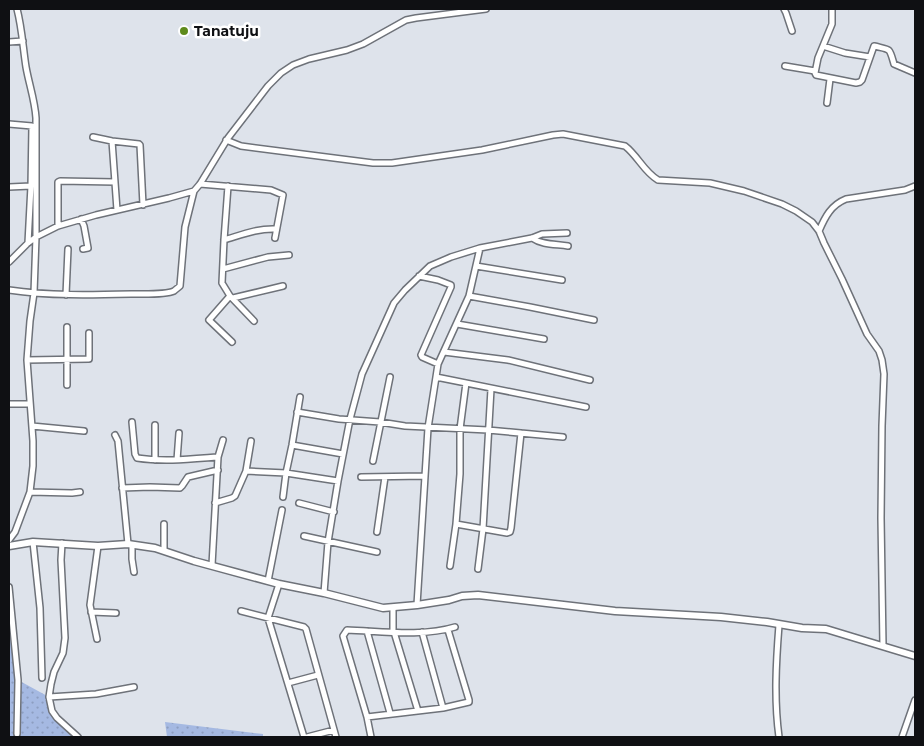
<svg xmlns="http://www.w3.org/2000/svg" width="924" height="746" viewBox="0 0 924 746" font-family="Montserrat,sans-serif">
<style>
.grass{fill:url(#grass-dots)}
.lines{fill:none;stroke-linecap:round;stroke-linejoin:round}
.minor-casing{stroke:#6e7279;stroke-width:8}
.tertiary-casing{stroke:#6e7279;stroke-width:9}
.minor{stroke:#fff;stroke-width:5}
.tertiary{stroke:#fff;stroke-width:6}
.poi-dot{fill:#5e8a1b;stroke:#fff;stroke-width:2}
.labels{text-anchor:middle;stroke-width:5;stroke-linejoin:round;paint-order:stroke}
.poi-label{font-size:14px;font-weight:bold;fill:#0f1013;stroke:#fff;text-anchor:start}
</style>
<defs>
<pattern id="grass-dots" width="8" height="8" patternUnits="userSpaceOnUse" patternTransform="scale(1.25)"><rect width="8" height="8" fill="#a5b9e2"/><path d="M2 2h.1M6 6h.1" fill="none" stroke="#8d9ec1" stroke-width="1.8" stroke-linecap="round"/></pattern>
</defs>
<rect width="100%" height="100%" fill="#dee3eb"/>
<!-- grass -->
<path class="grass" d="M9,602L18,680L49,697L52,711L78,737H9Z
M165,722L263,734V737H167Z"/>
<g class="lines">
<defs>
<path id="minor" d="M784,9L786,13L792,31
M832,9V24L818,58L815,73L816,75L856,83L860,82L862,80L874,46C891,50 889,47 894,64L915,73
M9,42L23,41
M823,46L845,53L870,57
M785,66L815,71
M827,103L830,79
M9,124L32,126L31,186L9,187
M93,137L112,141L139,144L140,145L143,205
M226,140L241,146L373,163H392L482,150L553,135L563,134L625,146C638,156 644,172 658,180L710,183L744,191L782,204L796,211L812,222L819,231L824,243L842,279L867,334L879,351L882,360L884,374L882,426L881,518L883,646
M112,141L117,210
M200,184L271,190L283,195L275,238
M228,186L224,240L222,283L230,296L254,321
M81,219L84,226L88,248L83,249
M58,226V182L60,181L115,182
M819,231C825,217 831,205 846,199L905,190L915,186
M532,238C542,245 556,244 568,246
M224,240C241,235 258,228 276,229
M28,243L31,186
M9,262L28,243L36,237L58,226L96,215L169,198L194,191L200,184L228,138L268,86L281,73L293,65L309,59L347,50L363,44L406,20L416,18L486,9
M476,266L562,280
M223,269L268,257L289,255
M419,276L438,280L451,285V287L421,355L422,357L438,364
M9,290C50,296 90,295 132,294C142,294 165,295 174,291C175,290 179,287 180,286L185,227L194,191
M66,295L68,249
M230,296L209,320L232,342
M469,296L530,307L594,320
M233,298L283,286
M457,324L544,339
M444,352L508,360L590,380
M27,360L89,359V333
M436,377L586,407
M67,385V327
M9,404H30
M297,412L339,419L380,422L405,426L488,430L563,437
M132,422L135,454L137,458C164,462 191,459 218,457L212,565
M32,426L84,431
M115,435L118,441L128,544
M251,441L246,471L286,473L338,481
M292,445L343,454
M218,457L223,440
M155,460V425
M177,460L179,433
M373,461L390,377
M361,477L425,476
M122,488L150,487L180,488L182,486L188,477L218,470
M30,492L72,493L80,492
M283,497L286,473L292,445L300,397
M215,503L232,498L235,496L246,471
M299,503L334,512
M456,524L507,533L510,532L511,528L521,433
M377,532L385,477
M304,536L377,552
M9,540L15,532L30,492L33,466V441L27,360L30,321L34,293L36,237V118C35,101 29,84 26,67C23,48 22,28 17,9
M33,542L40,608L42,678
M62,543L61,560L65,638L63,653L54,672L51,684L49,697L52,711L57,718L78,737
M132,545V559L134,572
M164,550V524
M450,566L456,524L460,474V429L466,383
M478,569L483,529L491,389
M268,581L282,510
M279,584L268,618L304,737
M9,587L18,680L17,734
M324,593L328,542L338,481L350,419L362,374L394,303L405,290L430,266L451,257L480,248L532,238L542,234L567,233
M417,605L428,428L436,377L438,364L469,296L480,248
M393,608V632
M241,611L304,627L306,629L336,737
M91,612L116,613
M779,625C776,663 774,700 779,737
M367,631L390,713
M394,632L418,711
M422,632L443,708
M97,639L90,605L98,546
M288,683L318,675
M49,697L96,694L134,687
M367,717L443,708L469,702V700L448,630
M307,737L334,730
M371,737L367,717L343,636L347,630C380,631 423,637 455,627
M902,737L915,700"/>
<path id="tertiary" d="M9,546L33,542L98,546L128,544L155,548L194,561L279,584L324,593L383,608L417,605L449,600L462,596L478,595L615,611L721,617L767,622L802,628L826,629L915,656"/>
</defs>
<!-- minor casing -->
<use href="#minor" class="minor-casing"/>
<!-- tertiary casing -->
<use href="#tertiary" class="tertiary-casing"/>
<!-- minor -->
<use href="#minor" class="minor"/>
<!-- tertiary -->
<use href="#tertiary" class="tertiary"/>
</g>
<!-- markers -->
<circle class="poi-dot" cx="184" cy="31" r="5"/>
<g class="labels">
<!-- poi labels -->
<g class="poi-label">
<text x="194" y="36">Tanatuju</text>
</g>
</g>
<!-- border -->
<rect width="924" height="746" fill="none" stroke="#0f1013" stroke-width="20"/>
</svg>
